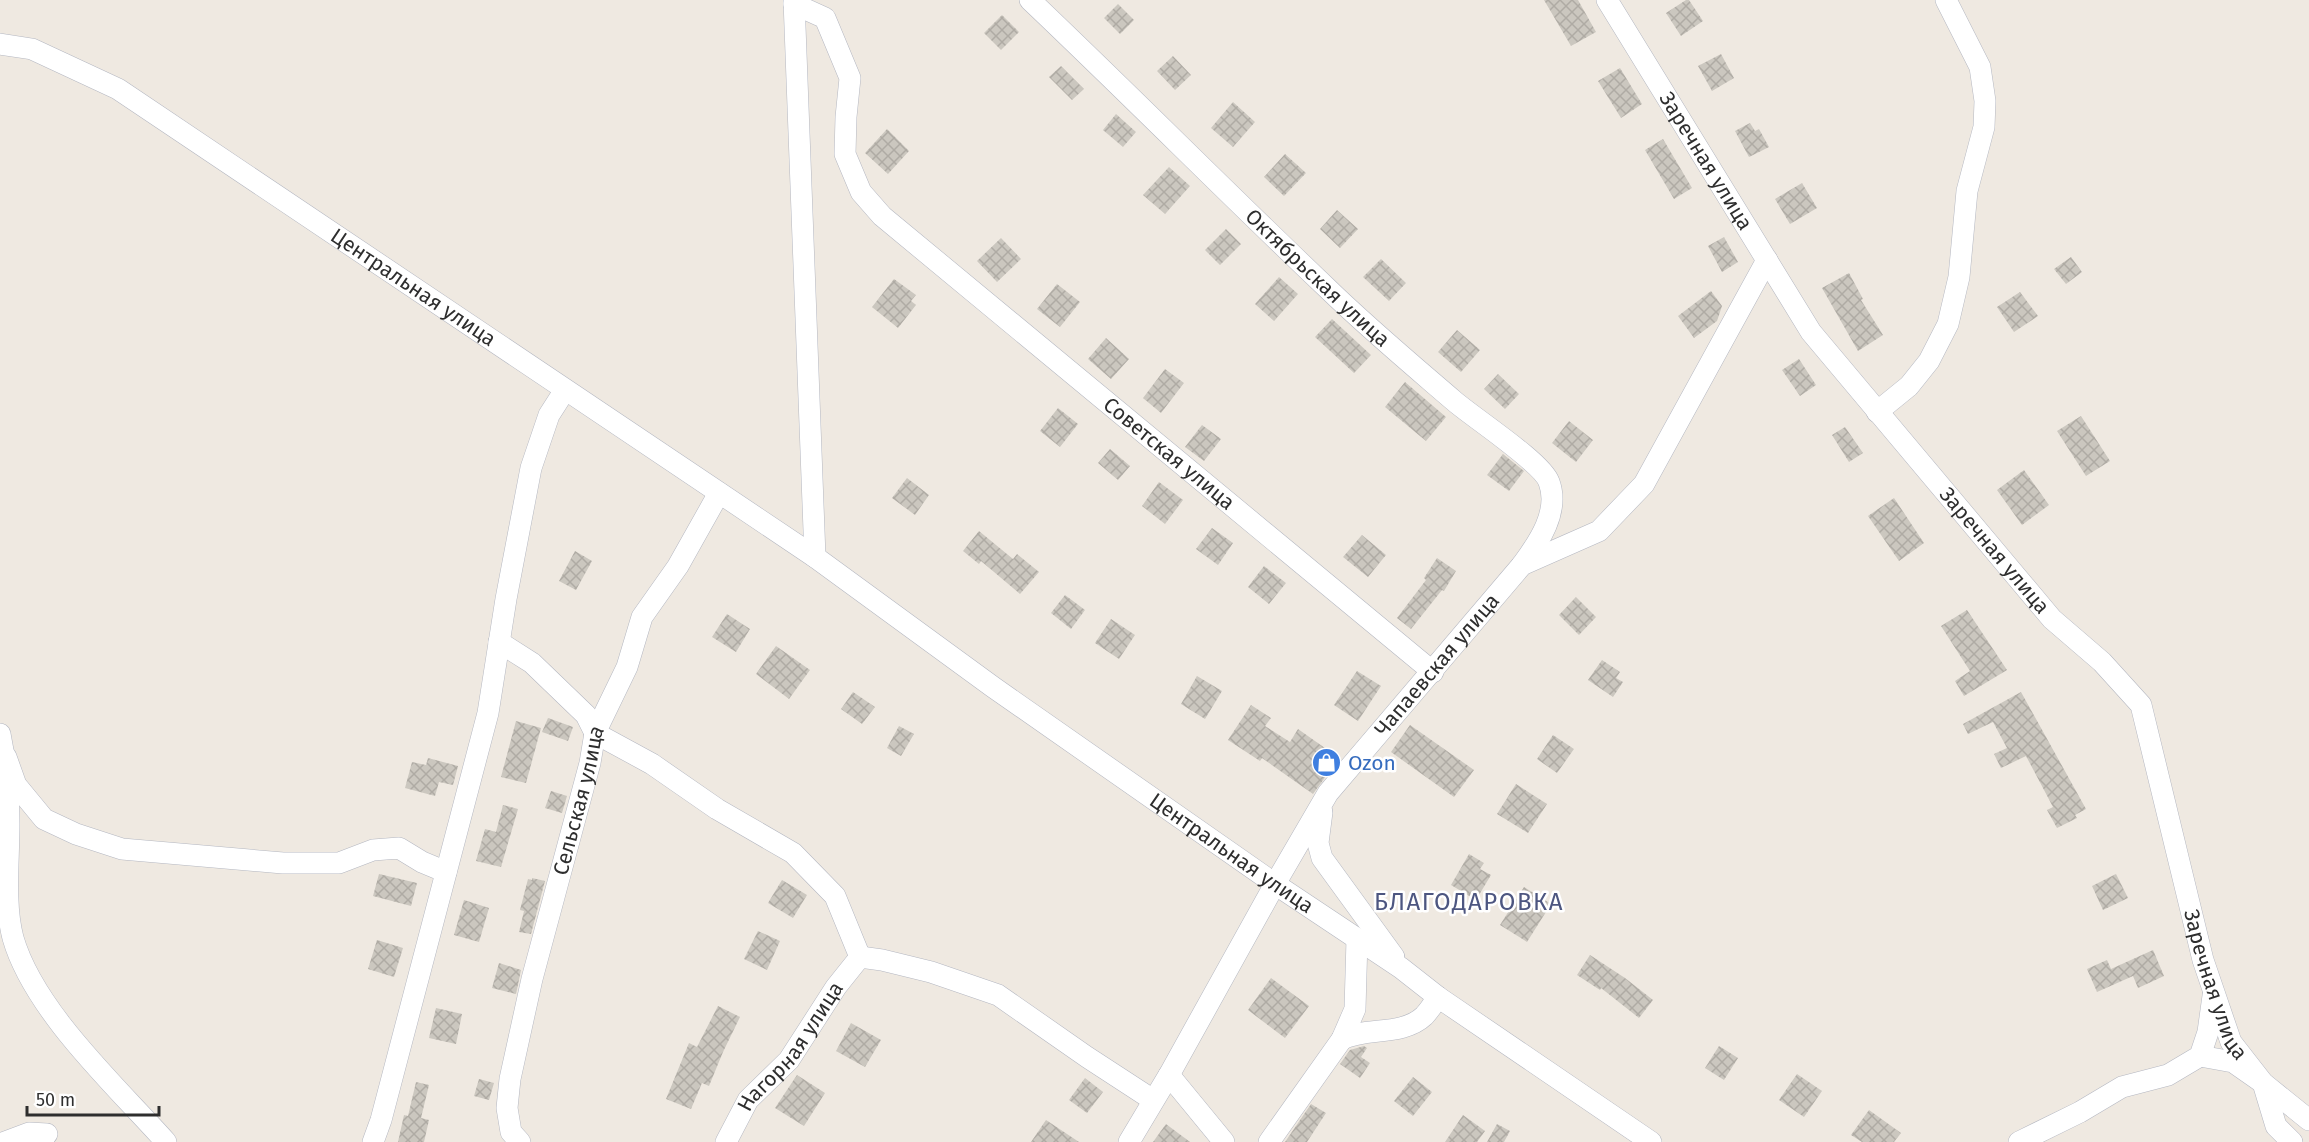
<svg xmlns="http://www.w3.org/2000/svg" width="2309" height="1142" viewBox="0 0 2309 1142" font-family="'Fira Sans',sans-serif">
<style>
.building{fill:url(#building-cross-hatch)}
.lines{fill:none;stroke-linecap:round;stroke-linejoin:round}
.minor-casing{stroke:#b4b7c1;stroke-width:22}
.minor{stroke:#fff;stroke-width:21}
.labels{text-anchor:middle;stroke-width:5;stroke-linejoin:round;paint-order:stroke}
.street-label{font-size:21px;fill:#2e2e2e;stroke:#fff}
.shop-label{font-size:21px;fill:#366cbe;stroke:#fff;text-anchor:start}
.quarter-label{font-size:24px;letter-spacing:1.5px;fill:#4d5680;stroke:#fff}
</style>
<defs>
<pattern id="building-cross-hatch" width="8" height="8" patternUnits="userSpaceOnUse" patternTransform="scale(1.5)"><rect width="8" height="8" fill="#cbc7bf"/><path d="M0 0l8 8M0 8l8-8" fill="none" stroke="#afaba4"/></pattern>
</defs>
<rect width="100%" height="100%" fill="#efe9e1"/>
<!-- building -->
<path class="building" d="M1544,0H1578L1596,32L1571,46Z
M1686,0H1689L1703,21L1681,36L1666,13Z
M1118,4L1134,20L1120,34L1104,18Z
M1002,15L1019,32L1001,50L984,33Z
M1721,54L1734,78L1712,91L1698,66Z
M1173,56L1191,75L1175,90L1157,71Z
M1061,66L1084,89L1072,100L1049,77Z
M1620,68L1642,104L1621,118L1598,81Z
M1233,102L1255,122L1233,147L1211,128Z
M1116,114L1136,132L1123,147L1103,130Z
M1750,123L1755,131L1759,129L1769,147L1749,157L1735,131Z
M887,129L909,151L888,174L865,153Z
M1663,139L1692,188L1674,199L1645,150Z
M1285,154L1306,173L1284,196L1264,177Z
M1169,167L1190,186L1165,214L1143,195Z
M1802,183L1817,208L1790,224L1775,199Z
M1337,210L1358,229L1340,248L1320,229Z
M1226,229L1241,244L1220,265L1205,250Z
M1724,237L1738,262L1722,272L1708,246Z
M1001,238L1021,259L997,282L977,261Z
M2071,257L2082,272L2066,284L2054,269Z
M1381,259L1406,283L1389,301L1363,277Z
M1849,273L1863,299L1861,300L1883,335L1858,351L1822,288Z
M1279,277L1298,294L1274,321L1255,304Z
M894,279L916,295L911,301L916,305L898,328L872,307Z
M1057,284L1080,302L1060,327L1037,309Z
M1711,291L1722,306L1717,321L1694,338L1678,316Z
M2020,292L2038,316L2014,332L1997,307Z
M1332,319L1371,355L1354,373L1315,337Z
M1457,330L1480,350L1461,372L1438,352Z
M1106,338L1129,359L1111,379L1088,359Z
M1799,359L1816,385L1800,396L1782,370Z
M1165,369L1184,383L1161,413L1143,398Z
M1498,374L1519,394L1505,409L1484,389Z
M1405,382L1446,417L1426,441L1385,407Z
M1058,408L1078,424L1060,447L1040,431Z
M2081,416L2110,461L2086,476L2057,431Z
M1569,421L1593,440L1576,462L1552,443Z
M1202,425L1221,439L1204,461L1185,447Z
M1845,427L1863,453L1849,462L1832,435Z
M1110,449L1130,466L1118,480L1098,463Z
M1503,454L1524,471L1509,491L1487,475Z
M2024,470L2049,505L2022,525L1997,490Z
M907,478L929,495L915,515L892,498Z
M1159,482L1183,500L1165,524L1142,506Z
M1894,498L1924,543L1899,561L1868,516Z
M1212,528L1233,543L1218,565L1196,549Z
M979,531L1013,559L1017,554L1039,572L1020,594L981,561L979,564L963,551Z
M1362,535L1386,555L1368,577L1343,557Z
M575,551L592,561L576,590L559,581Z
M1437,558L1456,571L1444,591L1442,590L1411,629L1397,618L1426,580L1424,578Z
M1264,566L1286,583L1269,604L1248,587Z
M1065,595L1085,610L1071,629L1051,613Z
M1576,597L1596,617L1579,635L1559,615Z
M1967,610L2007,670L1964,696L1955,681L1970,671L1941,626Z
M727,614L750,629L736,652L712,637Z
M1111,619L1135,635L1119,659L1095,643Z
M776,646L810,670L789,699L756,674Z
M1602,660L1620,672L1616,678L1623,682L1613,697L1588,680Z
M1357,671L1381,686L1358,721L1334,705Z
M1197,676L1222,691L1205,719L1181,704Z
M853,692L875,707L862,724L841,709Z
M2021,692L2086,809L2075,815L2077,818L2057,828L2047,810L2053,807L2026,756L2001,768L1994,754L2007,748L1993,722L1968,734L1963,724Z
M1251,705L1271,718L1265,726L1290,742L1298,729L1339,758L1313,794L1262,758L1260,761L1228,740Z
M548,718L573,727L568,741L542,732Z
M516,721L541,728L526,783L501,777Z
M1410,725L1474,770L1454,797L1391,752Z
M899,726L914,734L901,756L887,748Z
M1553,735L1574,749L1557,773L1537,759Z
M428,758L458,766L453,785L439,782L435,796L405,788L412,762L426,765Z
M1516,784L1547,804L1528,833L1497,814Z
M551,791L567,796L562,813L545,808Z
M503,805L518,809L501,867L476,861L485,829L496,832Z
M1469,854L1484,863L1480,869L1491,875L1476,900L1451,885Z
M379,874L417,883L411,906L373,896Z
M2116,874L2128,898L2103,910L2092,886Z
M532,878L545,881L531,934L519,932L524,911L520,910L528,879L532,880Z
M782,880L807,895L793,918L768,903Z
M1524,887L1551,904L1527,942L1500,925Z
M464,900L489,908L479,942L454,935Z
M758,931L780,941L767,970L744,959Z
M377,940L403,948L394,977L368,969Z
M2153,950L2164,976L2138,988L2133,976L2097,992L2087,969L2107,960L2111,969Z
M1590,955L1625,978L1653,1000L1639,1018L1601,988L1600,990L1577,975Z
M499,963L521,970L516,994L492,988Z
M1271,978L1309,1006L1285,1038L1248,1010Z
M718,1006L740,1017L723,1052L709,1086L702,1083L691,1109L666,1099L689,1043L697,1047Z
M436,1008L462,1014L456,1044L429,1038Z
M851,1023L881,1040L865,1067L836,1051Z
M1364,1046L1367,1048L1361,1057L1370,1063L1360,1078L1340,1064L1350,1050Z
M1719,1046L1738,1058L1724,1080L1705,1068Z
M1797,1074L1822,1091L1804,1117L1779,1100Z
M797,1075L825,1093L804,1126L775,1108Z
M1413,1077L1432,1092L1413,1116L1394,1101Z
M1085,1078L1103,1092L1087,1113L1069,1100Z
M479,1079L494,1083L489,1100L474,1096Z
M416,1082L429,1085L421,1118L429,1120L424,1142H398L404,1115L408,1116Z
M1311,1104L1326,1113L1307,1142H1285Z
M1869,1110L1901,1133L1894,1142H1862L1851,1135Z
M1463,1115L1485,1131L1477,1142H1445Z
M1046,1120L1079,1142H1031Z
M1166,1124L1190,1142H1153Z
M1497,1124L1510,1131L1504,1142H1487Z"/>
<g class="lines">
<defs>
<g id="minor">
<path d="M794,0L815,557"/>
<path id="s1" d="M1030,0C1130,95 1227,193 1327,288C1367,327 1410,363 1453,400C1472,417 1542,462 1549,482C1560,511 1539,542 1522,565"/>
<path id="s2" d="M1607,0L1811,332L2052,619L2102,662L2141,705L2203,960L2231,1042L2263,1083L2309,1120"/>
<path id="s3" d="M794,4L825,18L850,78L846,117L845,154L861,192L882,216L1433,672"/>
<path id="s4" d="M0,44L32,49L118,89L815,557L993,687L1275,884L1401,968L1438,997L1651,1142"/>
<path d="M1877,412L1909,386L1929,361L1948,324L1959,277L1967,191L1984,127L1985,101L1980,67L1946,0"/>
<path d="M499,642L532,663L586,715L595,733L652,764L717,809L793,853L835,896L860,957"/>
<path d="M0,734C6,764 9,794 9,824C9,860 4,904 13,938C34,1011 116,1086 166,1142"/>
<path d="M6,757L16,785L44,819L76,834L122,849L283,863H339L373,850L399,848L422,862L446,872"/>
<path d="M1322,812L1318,843L1322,858L1394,957"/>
<path d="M860,957L882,960L931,972L998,995L1087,1057L1153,1100"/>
<path d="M1342,1039C1366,1027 1403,1036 1424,1016C1429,1011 1434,1003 1438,997"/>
<path d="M2200,1056L2233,1062L2263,1083L2276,1126L2292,1142"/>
<path d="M1169,1075L1224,1142"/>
<path d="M5,1142L29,1133L47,1134"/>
<path d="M373,1142L381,1120L488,713L506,599L531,468L549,415L565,390"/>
<path id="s5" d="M520,1142L511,1132L507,1108L510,1079L532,979L590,763L595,733L627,667L642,617L678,566L719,493"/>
<path id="s6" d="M726,1142L748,1100L789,1060L836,987L860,957"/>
<path id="s7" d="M1129,1142L1169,1075L1275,884L1328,793L1522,565L1599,531L1644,484L1767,260"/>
<path d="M1269,1142L1342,1039L1355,1009L1357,939"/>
<path d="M2019,1142L2080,1112L2122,1087L2168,1075L2200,1056L2208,1032L2213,996"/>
</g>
</defs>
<!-- minor casing -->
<use href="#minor" class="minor-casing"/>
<!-- minor -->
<use href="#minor" class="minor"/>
</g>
<!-- icons -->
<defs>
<symbol id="shop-disc" viewBox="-11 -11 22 22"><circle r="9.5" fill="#3f7fe0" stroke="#fff"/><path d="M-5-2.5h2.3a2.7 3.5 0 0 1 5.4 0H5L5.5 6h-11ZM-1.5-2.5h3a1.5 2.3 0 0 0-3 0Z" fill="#fff"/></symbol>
</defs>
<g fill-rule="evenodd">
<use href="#shop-disc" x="1310" y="746" width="33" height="33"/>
</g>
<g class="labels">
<!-- street labels -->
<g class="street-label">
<text dy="7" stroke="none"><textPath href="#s2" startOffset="189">Заречная улица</textPath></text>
<text dy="7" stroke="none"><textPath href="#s1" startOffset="400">Октябрьская улица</textPath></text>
<text dy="7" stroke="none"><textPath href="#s4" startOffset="483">Центральная улица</textPath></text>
<text dy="7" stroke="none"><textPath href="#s3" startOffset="621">Советская улица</textPath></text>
<text dy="7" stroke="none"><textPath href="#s2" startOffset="675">Заречная улица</textPath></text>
<text dy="7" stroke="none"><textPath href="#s7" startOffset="570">Чапаевская улица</textPath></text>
<text dy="7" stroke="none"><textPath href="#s5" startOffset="354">Сельская улица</textPath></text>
<text dy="7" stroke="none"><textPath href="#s4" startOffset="1478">Центральная улица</textPath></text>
<text dy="7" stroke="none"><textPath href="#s2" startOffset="1178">Заречная улица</textPath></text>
<text dy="7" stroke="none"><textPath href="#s6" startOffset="116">Нагорная улица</textPath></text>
</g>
<!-- shop labels -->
<g class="shop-label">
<text x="1348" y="770">Ozon</text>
</g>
<!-- quarter labels -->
<g class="quarter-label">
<text x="1469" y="910">БЛАГОДАРОВКА</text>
</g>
</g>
<!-- scale -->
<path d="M27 1106v9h132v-9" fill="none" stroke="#2e2e2e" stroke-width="3"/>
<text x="36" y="1106" font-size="18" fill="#2e2e2e" stroke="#ffffff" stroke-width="4.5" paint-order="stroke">50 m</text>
</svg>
